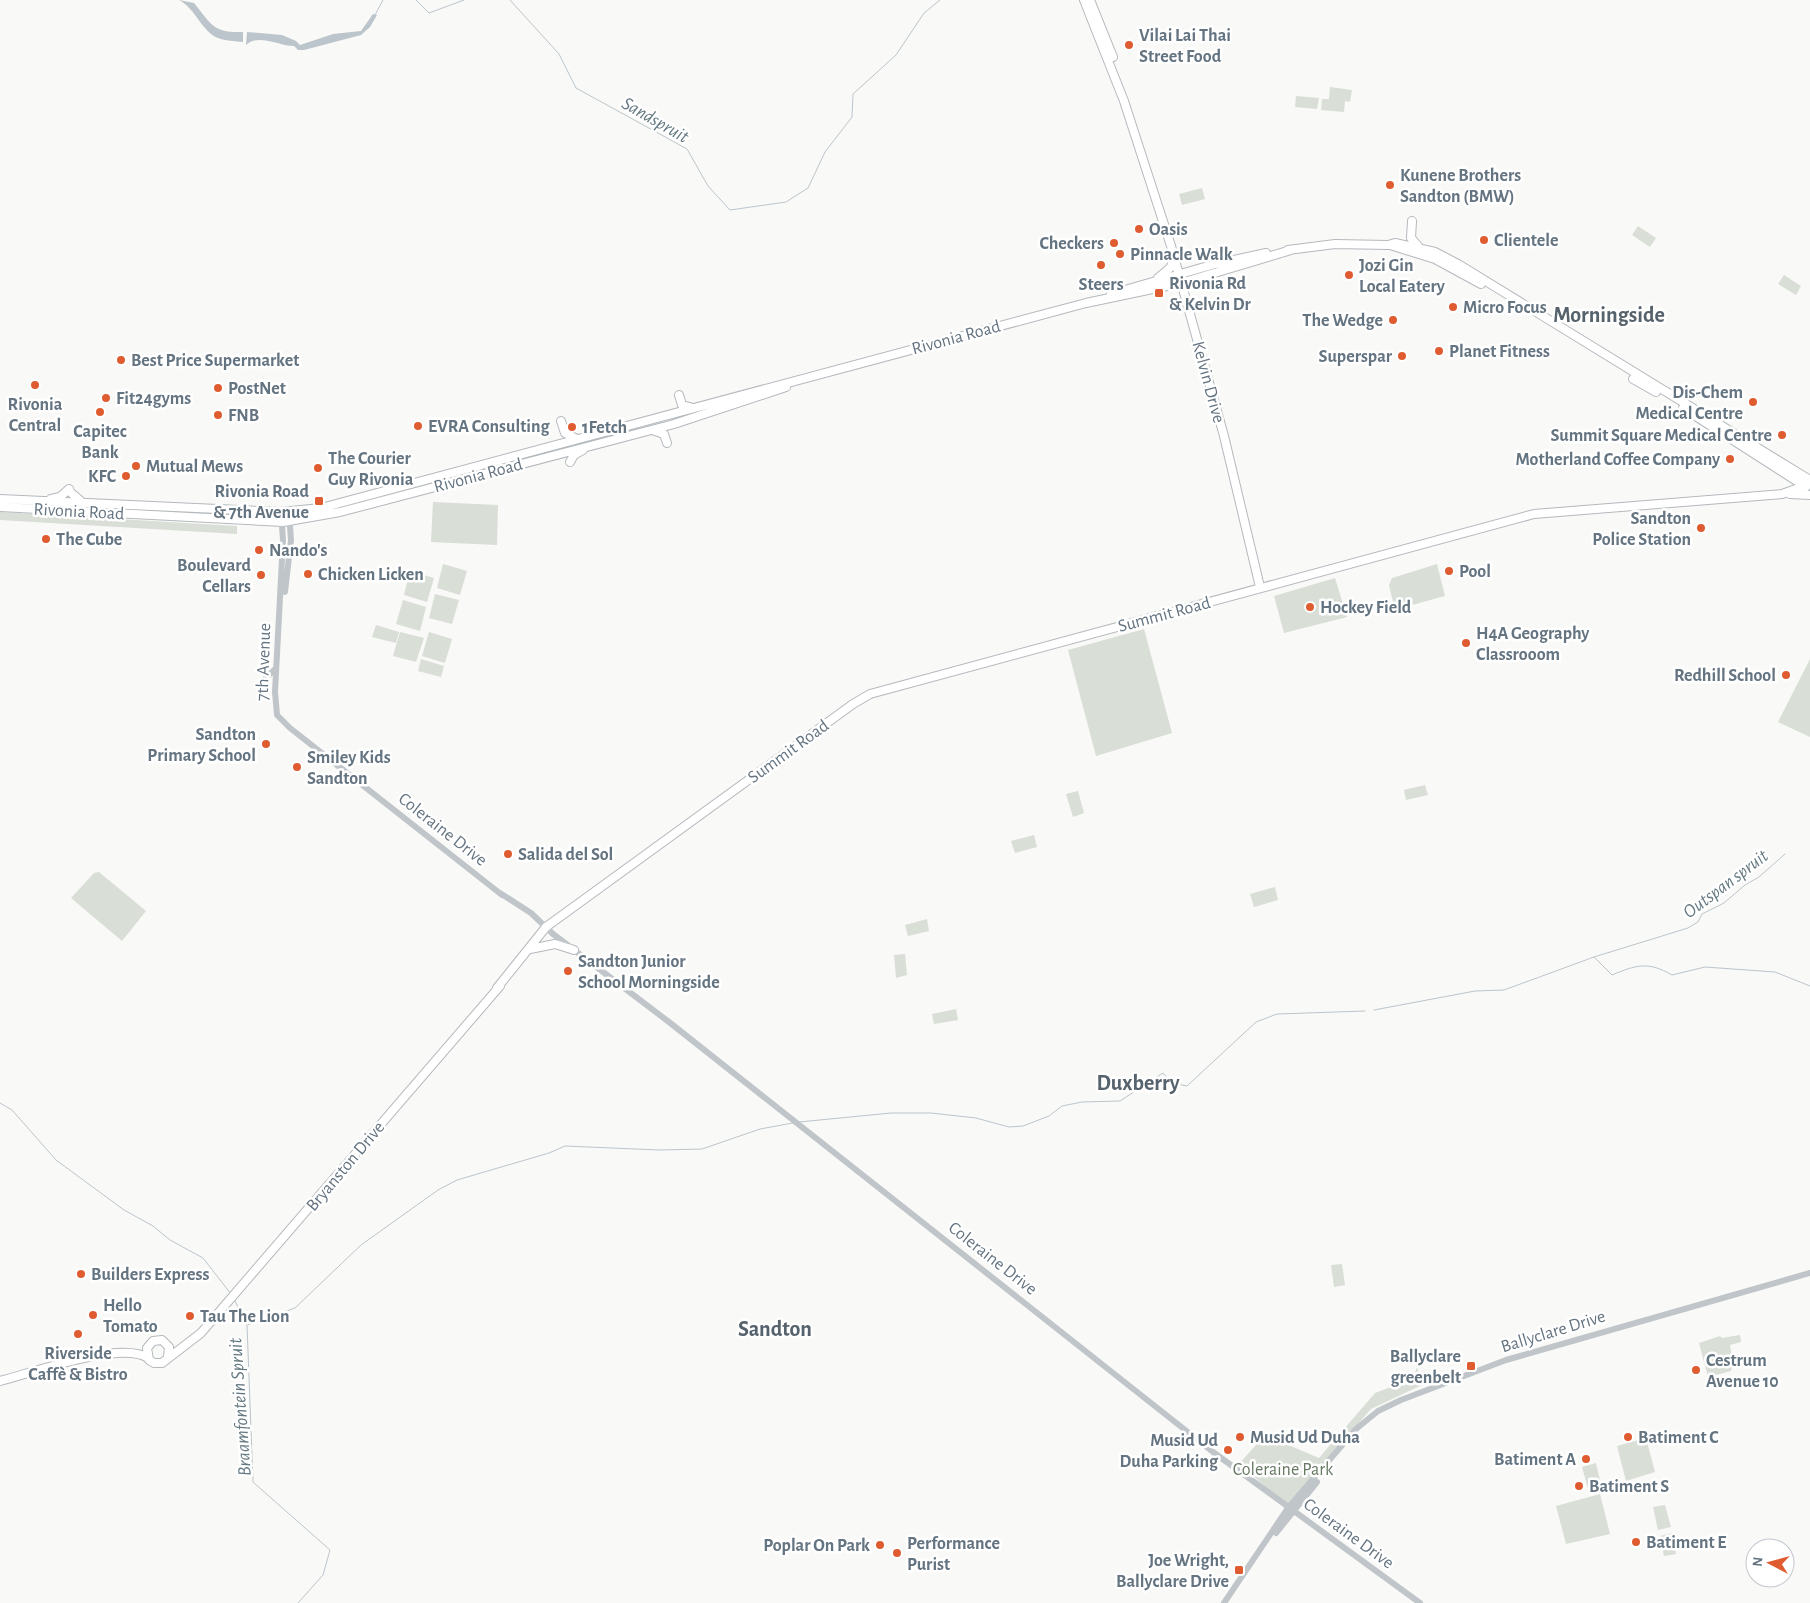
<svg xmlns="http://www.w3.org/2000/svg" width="1810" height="1603" viewBox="0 0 1810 1603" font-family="'Alegreya Sans',sans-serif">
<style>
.green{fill:#d9ded6}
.water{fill:#bcc5cb}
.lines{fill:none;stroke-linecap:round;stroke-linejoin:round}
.stream{stroke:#bcc5cb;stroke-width:1}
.major-casing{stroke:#b4b9bd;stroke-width:10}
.minor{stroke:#c0c5c9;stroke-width:6}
.major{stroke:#fff;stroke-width:8}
.poi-dot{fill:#df5c31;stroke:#fff;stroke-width:2}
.labels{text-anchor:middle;stroke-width:5;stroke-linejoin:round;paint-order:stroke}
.poi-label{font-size:18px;font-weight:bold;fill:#657481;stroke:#fff;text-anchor:start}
.street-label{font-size:18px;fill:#657481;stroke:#fff}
.park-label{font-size:18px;fill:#677963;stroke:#fff}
.water-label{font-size:19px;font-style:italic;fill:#657982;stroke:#fff}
.district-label{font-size:22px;font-weight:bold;fill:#56626c;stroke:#fff}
</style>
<rect width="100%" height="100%" fill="#f9f9f7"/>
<!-- green -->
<path class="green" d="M1330,87L1352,90L1350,102L1345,101L1344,112L1321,110L1322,99H1329Z
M1296,96L1319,98L1317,109L1295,107Z
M1202,188L1205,199L1182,205L1179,194Z
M1638,226L1656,238L1650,247L1632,235Z
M1784,275L1801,286L1796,295L1778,284Z
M433,502L498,505L497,545L431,542Z
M0,512L237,526V534L0,520Z
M443,564L467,571L460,595L437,588Z
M1437,564L1445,596L1412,605V612L1396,615L1389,585L1392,578Z
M410,571L434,578L427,602L404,595Z
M1335,578L1347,617L1284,633L1274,596Z
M435,594L459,600L452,624L429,618Z
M403,600L426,607L420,631L396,624Z
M376,625L399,632L396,643L372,637Z
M1144,629L1172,733L1096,756L1068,650Z
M400,632L424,638L416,662L393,656Z
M429,632L452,639L445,663L422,656Z
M421,659L444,666L441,677L418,671Z
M1810,659V737L1778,722Z
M1425,785L1428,795L1406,800L1404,790Z
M1078,791L1084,813L1073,817L1066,794Z
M1034,835L1037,847L1015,853L1011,841Z
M99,872L146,911L122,941L71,898L94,873Z
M1275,887L1278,900L1254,907L1250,894Z
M927,919L929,931L908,936L905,925Z
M905,954L907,975L896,978L894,955Z
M956,1009L958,1020L934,1024L932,1014Z
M1342,1264L1345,1285L1334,1287L1331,1265Z
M1740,1335L1741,1342L1730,1345L1733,1363L1731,1371L1708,1377L1699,1343L1720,1336L1722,1338Z
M1417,1367L1422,1385L1371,1409L1287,1505L1239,1464L1265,1435L1319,1458L1375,1393L1399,1384L1411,1385Z
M1646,1438L1655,1472L1626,1481L1617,1446Z
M1596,1463L1602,1489L1589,1492L1582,1467Z
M1600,1494L1610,1534L1566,1544L1556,1506Z
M1665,1505L1671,1527L1658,1530L1653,1507Z
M1672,1533L1676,1554L1664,1556L1660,1536Z"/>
<!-- water -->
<path class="water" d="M179,0L194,3C212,25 213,33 243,32V42C235,41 225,41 218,38C202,32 196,9 179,0Z
M373,14L377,15L370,27L361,35L304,50H298L294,46C280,46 258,33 246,45L247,32L282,35L296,41L300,45L333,34L361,31Z"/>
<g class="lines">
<!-- stream -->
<path class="stream" d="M416,0L429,13L464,0
M510,0L559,54L576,88L687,149L708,186L730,210L786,202L808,188L825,152L852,117L853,94L896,55L924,13L940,0
M375,15L383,0
M1594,957L1688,928L1698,922L1702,914L1724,903L1745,885L1759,877L1785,854
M1374,1010L1475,991L1504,990L1594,957L1612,975C1636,965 1648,961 1672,975L1705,967L1775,972L1810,986
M0,1103L12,1110L56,1160L124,1210L153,1226L170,1240L203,1258L231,1294
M799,1122L891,1113H931L976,1118L1009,1127L1023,1126L1049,1116L1062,1106L1082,1102L1120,1101L1163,1073L1172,1083L1187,1086L1256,1022L1277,1014L1365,1011
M234,1299L247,1325L253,1482L330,1550L323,1575L298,1603
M247,1325L295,1308L361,1245L438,1190L457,1180L549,1153L565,1146L659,1150L702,1149L760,1129L793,1123"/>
<defs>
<path id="major" d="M1084,0L1124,101L1171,246L1224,436L1260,587
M1090,0L1113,57
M1412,221L1411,238L1418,246
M1390,245L1435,259L1481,284
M1288,250L1335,244L1388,245L1395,243L1435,252L1458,264L1810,480
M1158,278L1171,267L1173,259
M1111,294L1215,264L1266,253
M1633,379L1656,392
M679,395L682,405L693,408
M1683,408L1806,487
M561,421L565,433L577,439
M652,430L664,434L667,443
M570,462L574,455L583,450
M68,490L84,504
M1790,494L1810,495
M0,499L281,512L321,508L1086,303L1181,283L1291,250
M51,499L60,497L69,489
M0,507L283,522L340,512L674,424L786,387
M530,949L555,944L574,950
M497,988L546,927L853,704L870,694L1534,514L1782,494L1810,484
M168,1357L169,1347L162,1340L153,1341L147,1348L149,1360L154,1363H162L201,1333L500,986
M0,1381C32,1373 121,1340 148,1358"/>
</defs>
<!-- major casing -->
<use href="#major" class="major-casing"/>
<!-- minor -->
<path class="minor" d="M281,512L283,540L275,692L277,715L290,728L502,895
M285,592L291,540L289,512
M259,685L276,668
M500,893L531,913L553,934L669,1022L1213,1452L1420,1603
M1276,1533L1317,1482
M1224,1603L1288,1508L1356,1429L1378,1411L1401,1400L1506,1360L1810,1273"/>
<!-- major -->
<use href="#major" class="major"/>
</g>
<!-- markers -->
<g class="poi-dot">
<circle cx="1129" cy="45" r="5"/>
<circle cx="1390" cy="185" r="5"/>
<circle cx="1139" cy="229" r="5"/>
<circle cx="1484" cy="240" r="5"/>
<circle cx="1114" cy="243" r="5"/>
<circle cx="1120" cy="254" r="5"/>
<circle cx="1101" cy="265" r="5"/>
<circle cx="1349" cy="275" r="5"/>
<rect x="1154" y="288" width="10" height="10" rx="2.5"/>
<circle cx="1453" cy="307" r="5"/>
<circle cx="1393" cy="320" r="5"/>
<circle cx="1439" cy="351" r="5"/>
<circle cx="1402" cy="356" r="5"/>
<circle cx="121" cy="360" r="5"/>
<circle cx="35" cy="385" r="5"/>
<circle cx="218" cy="388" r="5"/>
<circle cx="106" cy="398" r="5"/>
<circle cx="1753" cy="402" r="5"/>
<circle cx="100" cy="412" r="5"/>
<circle cx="218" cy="415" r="5"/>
<circle cx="418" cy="426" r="5"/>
<circle cx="572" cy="427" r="5"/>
<circle cx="1782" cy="435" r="5"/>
<circle cx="1730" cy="459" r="5"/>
<circle cx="136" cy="466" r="5"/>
<circle cx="318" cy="468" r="5"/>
<circle cx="126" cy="476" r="5"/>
<rect x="314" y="496" width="10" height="10" rx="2.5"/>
<circle cx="1701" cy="528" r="5"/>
<circle cx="46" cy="539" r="5"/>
<circle cx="259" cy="550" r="5"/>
<circle cx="1449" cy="571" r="5"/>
<circle cx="308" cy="574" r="5"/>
<circle cx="261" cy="575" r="5"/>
<circle cx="1310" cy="607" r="5"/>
<circle cx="1466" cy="643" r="5"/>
<circle cx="1786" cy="675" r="5"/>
<circle cx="266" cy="744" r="5"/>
<circle cx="297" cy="767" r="5"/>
<circle cx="508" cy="854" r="5"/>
<circle cx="568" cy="971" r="5"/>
<circle cx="81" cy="1274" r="5"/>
<circle cx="93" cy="1315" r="5"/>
<circle cx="190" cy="1316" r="5"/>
<circle cx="78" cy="1334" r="5"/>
<rect x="1466" y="1361" width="10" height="10" rx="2.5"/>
<circle cx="1696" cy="1370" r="5"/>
<circle cx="1240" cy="1437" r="5"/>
<circle cx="1628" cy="1437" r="5"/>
<circle cx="1228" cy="1450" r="5"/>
<circle cx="1586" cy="1459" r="5"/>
<circle cx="1579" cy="1486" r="5"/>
<circle cx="1636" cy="1542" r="5"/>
<circle cx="880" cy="1545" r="5"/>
<circle cx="897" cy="1553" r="5"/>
<rect x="1234" y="1565" width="10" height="10" rx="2.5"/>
</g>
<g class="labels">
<!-- poi labels -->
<g class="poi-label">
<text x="1139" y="41">Vilai Lai Thai<tspan x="1139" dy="21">Street Food</tspan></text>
<text x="1400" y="181">Kunene Brothers<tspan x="1400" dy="21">Sandton (BMW)</tspan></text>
<text x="1149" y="235">Oasis</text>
<text x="1494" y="246">Clientele</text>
<text x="1104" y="249" text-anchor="end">Checkers</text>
<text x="1130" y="260">Pinnacle Walk</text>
<text x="1359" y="271">Jozi Gin<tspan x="1359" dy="21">Local Eatery</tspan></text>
<text x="1169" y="289">Rivonia Rd<tspan x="1169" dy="21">&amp; Kelvin Dr</tspan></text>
<text x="1101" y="290" text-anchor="middle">Steers</text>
<text x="1463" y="313">Micro Focus</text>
<text x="1383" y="326" text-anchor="end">The Wedge</text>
<text x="1449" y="357">Planet Fitness</text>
<text x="1392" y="362" text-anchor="end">Superspar</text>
<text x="131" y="366">Best Price Supermarket</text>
<text x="228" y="394">PostNet</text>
<text x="1743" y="398" text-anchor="end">Dis-Chem<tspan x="1743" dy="21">Medical Centre</tspan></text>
<text x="116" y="404">Fit24gyms</text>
<text x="35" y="410" text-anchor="middle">Rivonia<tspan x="35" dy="21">Central</tspan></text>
<text x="228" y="421">FNB</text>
<text x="428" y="432">EVRA Consulting</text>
<text x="582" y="433">1Fetch</text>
<text x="100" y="437" text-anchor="middle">Capitec<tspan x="100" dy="21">Bank</tspan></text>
<text x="1772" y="441" text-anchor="end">Summit Square Medical Centre</text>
<text x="328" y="464">The Courier<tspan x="328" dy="21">Guy Rivonia</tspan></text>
<text x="1720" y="465" text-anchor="end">Motherland Coffee Company</text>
<text x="146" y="472">Mutual Mews</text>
<text x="116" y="482" text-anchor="end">KFC</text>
<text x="309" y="497" text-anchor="end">Rivonia Road<tspan x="309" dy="21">&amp; 7th Avenue</tspan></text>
<text x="1691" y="524" text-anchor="end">Sandton<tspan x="1691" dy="21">Police Station</tspan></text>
<text x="56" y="545">The Cube</text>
<text x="269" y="556">Nando's</text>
<text x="251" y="571" text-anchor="end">Boulevard<tspan x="251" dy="21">Cellars</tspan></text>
<text x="1459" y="577">Pool</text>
<text x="318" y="580">Chicken Licken</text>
<text x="1320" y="613">Hockey Field</text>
<text x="1476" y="639">H4A Geography<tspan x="1476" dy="21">Classrooom</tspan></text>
<text x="1776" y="681" text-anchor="end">Redhill School</text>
<text x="256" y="740" text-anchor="end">Sandton<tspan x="256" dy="21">Primary School</tspan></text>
<text x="307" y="763">Smiley Kids<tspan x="307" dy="21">Sandton</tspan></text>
<text x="518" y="860">Salida del Sol</text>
<text x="578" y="967">Sandton Junior<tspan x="578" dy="21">School Morningside</tspan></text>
<text x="91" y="1280">Builders Express</text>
<text x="103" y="1311">Hello<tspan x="103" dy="21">Tomato</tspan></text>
<text x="200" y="1322">Tau The Lion</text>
<text x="78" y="1359" text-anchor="middle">Riverside<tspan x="78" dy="21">Caffè &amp; Bistro</tspan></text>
<text x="1461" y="1362" text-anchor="end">Ballyclare<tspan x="1461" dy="21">greenbelt</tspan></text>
<text x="1706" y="1366">Cestrum<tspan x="1706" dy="21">Avenue 10</tspan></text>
<text x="1250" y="1443">Musid Ud Duha</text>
<text x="1638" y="1443">Batiment C</text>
<text x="1218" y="1446" text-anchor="end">Musid Ud<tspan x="1218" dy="21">Duha Parking</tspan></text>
<text x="1576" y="1465" text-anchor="end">Batiment A</text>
<text x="1589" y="1492">Batiment S</text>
<text x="1646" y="1548">Batiment E</text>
<text x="907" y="1549">Performance<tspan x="907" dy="21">Purist</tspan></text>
<text x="870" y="1551" text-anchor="end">Poplar On Park</text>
<text x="1229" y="1566" text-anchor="end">Joe Wright,<tspan x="1229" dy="21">Ballyclare Drive</tspan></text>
</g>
<!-- street labels -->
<g class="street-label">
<text transform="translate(956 337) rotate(-15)" y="6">Rivonia Road</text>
<text transform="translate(1209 382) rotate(75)" y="6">Kelvin Drive</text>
<text transform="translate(478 475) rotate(-15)" y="6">Rivonia Road</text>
<text transform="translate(79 511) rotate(3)" y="6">Rivonia Road</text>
<text transform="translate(1164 614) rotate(-15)" y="6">Summit Road</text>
<text transform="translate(263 662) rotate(-88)" y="6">7th Avenue</text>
<text transform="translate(788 751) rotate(-36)" y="6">Summit Road</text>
<text transform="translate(443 829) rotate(38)" y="6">Coleraine Drive</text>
<text transform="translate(345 1166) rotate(-50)" y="6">Bryanston Drive</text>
<text transform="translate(993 1258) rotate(38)" y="6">Coleraine Drive</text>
<text transform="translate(1553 1331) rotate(-17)" y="6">Ballyclare Drive</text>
<text transform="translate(1349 1533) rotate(36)" y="6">Coleraine Drive</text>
</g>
<!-- park labels -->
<g class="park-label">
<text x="1283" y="1475">Coleraine Park</text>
</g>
<!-- water labels -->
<g class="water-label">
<text transform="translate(656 119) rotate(30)" y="7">Sandspruit</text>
<text transform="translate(1725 883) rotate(-37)" y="7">Outspan spruit</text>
<text transform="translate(239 1407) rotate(-94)" y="7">Braamfontein Spruit</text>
</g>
<!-- district labels -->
<g class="district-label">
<text x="1609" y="322">Morningside</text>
<text x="1138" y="1090">Duxberry</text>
<text x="775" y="1336">Sandton</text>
</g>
</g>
<!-- north arrow -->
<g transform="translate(1770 1563) rotate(276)"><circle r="24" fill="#ffffff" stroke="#c1c7cd"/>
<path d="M0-4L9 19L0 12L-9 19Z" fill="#df5c31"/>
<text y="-8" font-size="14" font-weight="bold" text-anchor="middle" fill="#657481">N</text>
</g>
</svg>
